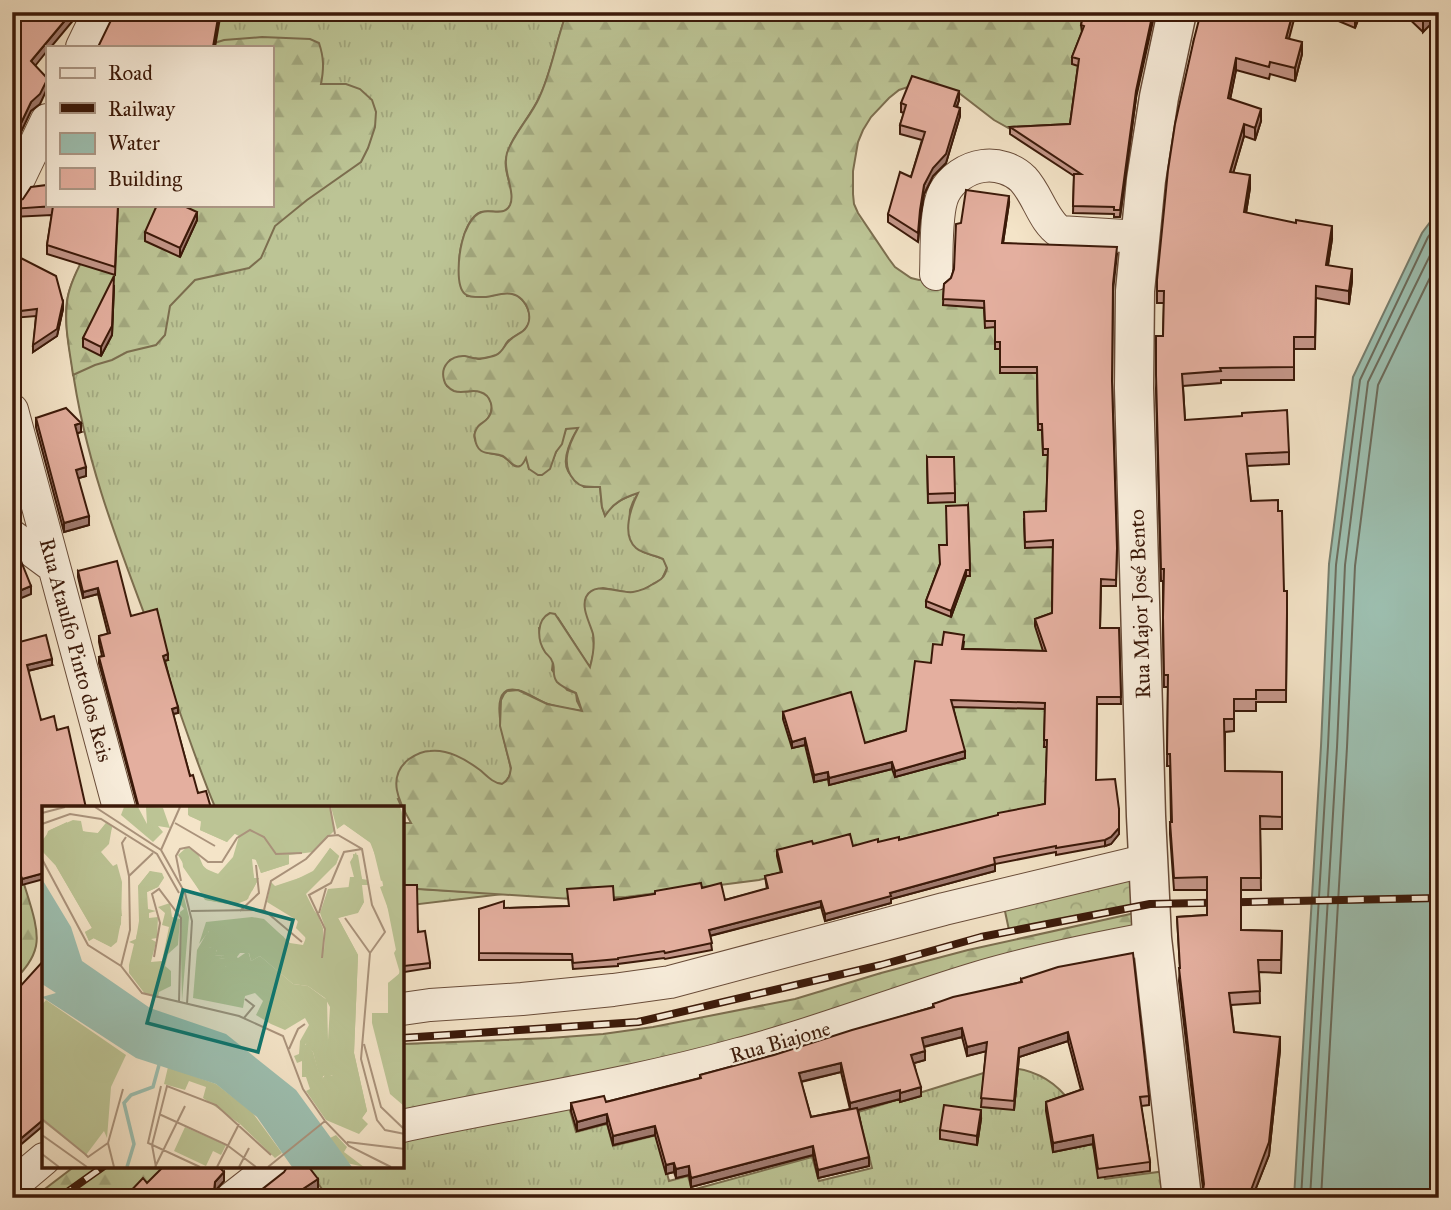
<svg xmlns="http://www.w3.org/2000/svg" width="1451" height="1210" viewBox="0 0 1451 1210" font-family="'IM FELL Great Primer',serif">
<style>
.grass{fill:url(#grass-tufts);stroke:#7c6e4f;stroke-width:2}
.forest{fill:url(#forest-firs);stroke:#7c6e4f;stroke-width:2}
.park{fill:url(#park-crowns);stroke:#7c6e4f;stroke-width:2}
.water{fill:#9dbfb0;stroke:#767d6d;stroke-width:2}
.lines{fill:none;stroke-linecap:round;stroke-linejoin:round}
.shore{stroke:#6c6c5c;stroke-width:2}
.minor-casing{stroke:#694c39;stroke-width:34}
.tertiary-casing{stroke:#694c39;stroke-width:41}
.minor{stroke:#f8eddb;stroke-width:32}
.tertiary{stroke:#f8eddb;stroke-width:38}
.rail-casing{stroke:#3b1909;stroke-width:8}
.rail{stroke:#f8eddb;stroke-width:5;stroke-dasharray:16;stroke-linecap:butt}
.wall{fill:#c49689;stroke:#3b1909;stroke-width:2;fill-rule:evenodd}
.shaded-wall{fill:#a07a6f;stroke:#3b1909;stroke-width:2}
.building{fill:#e4af9f;stroke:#3b1909;stroke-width:2}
.labels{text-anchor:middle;stroke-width:5;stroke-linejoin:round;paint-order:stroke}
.street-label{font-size:21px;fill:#3b1909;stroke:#f8eddb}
.inset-river{fill:none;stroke:#9dbfb0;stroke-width:3.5}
.inset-road{fill:none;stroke:#aa937c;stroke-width:2}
.view{fill:#0f766e;fill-opacity:0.15;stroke:#0f766e;stroke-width:3.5}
.inset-edge{fill:none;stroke:#3b1909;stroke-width:3.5}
</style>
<defs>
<pattern id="grass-tufts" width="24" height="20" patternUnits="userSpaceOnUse" patternTransform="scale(1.75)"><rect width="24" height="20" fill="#bcc495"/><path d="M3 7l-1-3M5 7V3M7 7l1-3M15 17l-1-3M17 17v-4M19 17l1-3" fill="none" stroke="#a2a87f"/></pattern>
<pattern id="forest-firs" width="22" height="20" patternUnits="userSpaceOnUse" patternTransform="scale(1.75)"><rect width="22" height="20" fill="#bcc495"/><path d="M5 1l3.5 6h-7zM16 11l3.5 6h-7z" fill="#a2a87f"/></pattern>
<pattern id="park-crowns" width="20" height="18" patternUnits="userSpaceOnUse" patternTransform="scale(1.75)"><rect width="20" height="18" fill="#bcc495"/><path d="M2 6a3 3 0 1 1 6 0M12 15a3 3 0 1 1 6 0" fill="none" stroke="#a2a87f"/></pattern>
</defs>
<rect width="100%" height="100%" fill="#f4e4c8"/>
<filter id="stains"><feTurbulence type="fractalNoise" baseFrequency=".00286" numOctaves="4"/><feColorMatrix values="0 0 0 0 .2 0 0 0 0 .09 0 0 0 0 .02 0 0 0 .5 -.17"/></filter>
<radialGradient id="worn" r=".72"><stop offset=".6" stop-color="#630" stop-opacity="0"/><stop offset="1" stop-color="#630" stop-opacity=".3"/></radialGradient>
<!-- grass -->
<path class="grass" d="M221,12H567C556,40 552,72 539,98C529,119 510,137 506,159C503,173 514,187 512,201C509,218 491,209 481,212C465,218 459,251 459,265C460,275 465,286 467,296C475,297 482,297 489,296C496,295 504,292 511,293C525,296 535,316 526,328C522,334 513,336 508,341C504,345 504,351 499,354C483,363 466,355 450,360C444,369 442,375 447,386C452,387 457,390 463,391C470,393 478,388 484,393C493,399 494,410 488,418C481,427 468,432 478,445C485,456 493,452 502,456C507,458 511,463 515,466L526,456L529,469L553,460C556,448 563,442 566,428L579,427C572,437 561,459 568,471C571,477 579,482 584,487H600L602,507L605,515C614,502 624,498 639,492L633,502L630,510L629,529L643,552L664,559L667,568L662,579L643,590L632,593L603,588L592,591L594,651L590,668L558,618L539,628L543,648L553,661L552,670L567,690L576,693L577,701L582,711C570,709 557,708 545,703C537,699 529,694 521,691C479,677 511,758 511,771C510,777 507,780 503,784L495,783L398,799L402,808L215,807C194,757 178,705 159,653C124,559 85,465 72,365C69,344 64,322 67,301C70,281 83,261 92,243L271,205V47H202Z
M402,888H405L503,894L403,906Z
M1012,1068C1072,1074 1087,1131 1105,1179L1166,1171L1168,1198H309L322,1189L305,1166H402L403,1137L569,1107L576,1132L607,1124L613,1146L657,1135L669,1181L688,1176L692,1190L812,1157L819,1181L872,1168L858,1112L990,1071Z"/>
<!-- forest -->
<path class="forest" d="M567,12H1105L1074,124L1012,130L994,120L959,93L908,87L899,90L889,98L871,117L863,130L858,142L853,171V194L854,204L858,213L889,259L895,267L911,278L919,280L1041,275L1069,812L845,859L759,880L626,897L572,899L403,888V823H411C399,802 386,777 409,759C415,755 423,751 430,751C448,749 465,759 480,770C487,776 493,783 502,784C509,780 510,775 511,768L500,726L501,700L504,694L507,691L518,690L547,704L582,711L576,693C569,690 562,687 557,682C551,675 556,667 552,661C551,657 547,655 545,652C537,640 536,620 550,613L555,614L590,667C593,656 595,645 593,634C590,623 581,608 586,597C595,580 618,594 633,592C640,591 647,588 653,584C661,580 665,577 667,568L663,559C655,555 643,554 636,548C621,535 631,507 638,493C623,498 614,502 605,516L602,507L600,487C594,487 588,487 583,486C578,485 577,483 574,480C560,464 569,444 578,428L566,429L562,444L556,452L550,469L542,475H538L529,469L526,458C525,460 523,465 520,466C514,469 508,459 503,456C492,451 477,458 475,438C474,435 475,431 477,428C479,424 485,422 488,418C495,409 491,395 480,392C472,389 463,394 454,391C450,389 445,385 444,380C440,366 451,355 465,356C470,357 475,359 480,359C485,358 491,357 496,355C503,352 504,345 510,340C514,336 519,334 523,331C536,320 527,297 512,294C503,292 494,296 486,297C479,297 470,298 465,294C455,286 459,254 462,242C464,233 471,215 482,212C492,209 504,217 510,205C516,192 502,171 507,153C513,135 531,116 539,98C552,71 556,40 567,12Z
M262,37L310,39L319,43C324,58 324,68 321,84H346L360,89L372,100L376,112L375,127L368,148L361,162L307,200L275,226L261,258L249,268L195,280L170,306L165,335L156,345L127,352L112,360L95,365L73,375C70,352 64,327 67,303C69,275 100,230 116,205H271V47H202L224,40Z
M12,800C15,825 17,852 22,877C27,896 40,927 36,946C33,961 22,972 12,983Z
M1135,913L1138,928L762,1040L403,1111V1044L550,1038L603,1034L653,1027L795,999L881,973L968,950Z
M75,1166H170L130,1198H33Z"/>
<!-- park -->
<path class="park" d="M1142,875L1146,903L1009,930L1003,902Z"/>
<!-- water -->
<path class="water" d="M1439,210V1198H1294L1321,746L1329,564L1353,377L1422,233Z"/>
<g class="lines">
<!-- shore -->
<path class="shore" d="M1301,1198L1328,746L1336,565L1360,380L1428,237L1439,222
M1310,1198L1337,747L1345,565L1368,382L1439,237
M1321,1198L1347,747L1355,566L1378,385L1439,259"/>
<defs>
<path id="minor" d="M82,47L99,12
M12,193L47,120
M936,274C937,254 935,210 944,193C951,179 967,168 983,166C997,164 1013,169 1023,179C1038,195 1043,221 1060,232L1140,237
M12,410L119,808
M12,536L54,567
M402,1009L430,1005L522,999L613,990L670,982L944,909L1148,860
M402,1126C515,1102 629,1085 739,1054C820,1033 897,1002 977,978C1034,961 1093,949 1152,938
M12,1186L44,1159
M232,1198L273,1166"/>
<path id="tertiary" d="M1177,12L1159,97L1146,180L1135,291L1134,388L1146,816L1152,938L1182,1198"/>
</defs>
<!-- minor casing -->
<use href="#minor" class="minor-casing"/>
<!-- tertiary casing -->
<use href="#tertiary" class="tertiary-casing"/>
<!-- minor -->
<use href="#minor" class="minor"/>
<!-- tertiary -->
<use href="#tertiary" class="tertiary"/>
<defs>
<path id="rail" d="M402,1038L638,1022L881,965L981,937L1150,904L1439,898
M59,1198L104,1166"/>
</defs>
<!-- rail casing -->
<use href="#rail" class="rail-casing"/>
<!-- rail -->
<use href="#rail" class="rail"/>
</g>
<!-- wall -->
<path class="wall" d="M1084,12L1136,98L1120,217H1114V214L1073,213L1074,176L1010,134V127L1070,124L1078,66L1072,64V57L1082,32L1081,25Z
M1317,12H1361L1355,28Z
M1402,12H1439L1423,32Z
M1194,39H1289L1302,54L1295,81L1270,74L1269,79L1236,70L1230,99L1261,121L1255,140L1244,136L1233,173L1250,188L1246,213L1332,239L1328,265L1352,281L1349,304L1316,298L1315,349H1294V380H1221V383L1183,386L1185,420L1289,452V464L1247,466L1251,501L1284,591H1287L1286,702H1256V711H1234V731L1225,732V771L1282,772V829H1260L1261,890H1241V930L1282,931L1281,973L1259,972L1260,1003L1231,1005L1234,1032L1280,1050L1269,1155L1252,1198H1199L1202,1195L1203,1189L1179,981L1180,968L1177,917L1207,915V890H1174L1170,834V822H1171L1170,766H1167L1168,687H1164L1163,629V581H1161L1156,388L1163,336L1164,303H1157V280Z
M959,100L957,107L960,116L946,163L933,176L924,194L920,219L918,242L888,222V214L911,177L922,140L900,134V125L904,113L901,112V103Z
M1009,203L1003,243L1117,254L1113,291L1112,383L1117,548L1116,586H1101L1100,628H1119L1121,704H1097L1096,780L1119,809V834L1111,844L1105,846L1056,855V852L995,864V871L891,899V903L825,921L821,907L710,936L712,950L665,959L664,958L618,964V966L573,969L572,960H479V909L568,906L702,888L725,900L767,889L765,876L781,873L777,856V850L813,844L853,846L899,840L1045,804L1047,747H1044L1045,709L953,707L965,758L895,777L892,769L829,785L828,779L814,782L805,745L792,748L783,719V712L865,743L906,731L931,663L942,645L964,642L963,649L1043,651L1035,626V619L1052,613L1053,547L1025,548L1024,519L1046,511L1048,455H1043L1042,430H1038L1037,373H1000V349H995V327L985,328L984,308L943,305L944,284L951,278L954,269L961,223Z
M118,205L115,275L47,254V245L52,215L12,217V207Z
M189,205V208L197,220L180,257L145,241V232Z
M12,256L63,309L57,336L33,352L36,316L12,318Z
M114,285L112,335L101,356L83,347V338Z
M36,418L81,432L77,433L86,476L78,478L89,525L64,532L36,427Z
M927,457L955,493V502L928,503Z
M968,505L970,576H966L951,617L926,607V601L947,545Z
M78,571L131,616L168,660L165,661L178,713L173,714L190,776L198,793L211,808H138L99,663V657L102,656L99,642V636L108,634L98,594L83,598L78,577Z
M12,644L52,665L28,671L22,885L12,851V739H17L12,719Z
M402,885L430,963V968L404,972V976H402Z
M1021,979L1149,1096V1105L1141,1106L1150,1162V1171L1098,1178L1093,1144L1053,1152L1046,1111V1102L1081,1090L1068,1041L1019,1057L1014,1110L981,1107L986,1051L967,1056L962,1037L924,1047L925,1060L914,1063L921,1096L900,1102V1099L858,1110L869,1166L818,1178L813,1155L691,1187L689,1175L676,1178L674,1172L666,1174L655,1135L613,1145L607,1123L577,1131L571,1111V1103L606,1102L700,1078V1075L774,1055L933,1007V1004L1021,982ZM841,1072L850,1109L811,1117L801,1082Z
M981,1119L977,1145L940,1139V1130Z"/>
<!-- shaded-wall -->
<path class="shaded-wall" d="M72,12H78L76,17L51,47H47V51L31,71V61Z
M219,12H221L215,47H213Z
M1153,12H1155L1136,98L1120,217L1136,91Z
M1293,12H1296L1286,50V38Z
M1356,12H1361L1355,28V15Z
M1430,12H1439V16L1423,32V20Z
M1302,42V54L1295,81V68Z
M1236,58V70L1228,110V98Z
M47,80V89L40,104L31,111L12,151V142L31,102Z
M959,91V100L954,114V106Z
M960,108V116L946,163L933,176L924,194L920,219L918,242L920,210L924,185Z
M1261,109V121L1255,140V128Z
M1244,124V136L1230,184V172Z
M1250,175V188L1244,225V212Z
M1009,196V203L1002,249V243Z
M197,212V220L180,257V248Z
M1332,226V239L1326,277V265Z
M1352,269V281L1349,304V291Z
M114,285L112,335L101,356V347Z
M63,302V309L57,336L33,352V345Z
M81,423V432L75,434V425Z
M86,467V476L76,479V470Z
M17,492V500L12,502V494Z
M89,516V525L64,532V523Z
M966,570V576L951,617V611Z
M31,586V594L12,602V594Z
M98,588V594L83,598V592Z
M168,654V660L163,661V656Z
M52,659V665L27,671V665Z
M178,707V713L172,714V709Z
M805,738V745L792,748V742Z
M965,751V758L895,777V771Z
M892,762V769L829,785V778Z
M828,772V779L814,782V775Z
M1119,828V834L1111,844L1105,846V840Z
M995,864V871L891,899V903L825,921V914L890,893Z
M44,873V879L22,885V879Z
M821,901V907L709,936V930Z
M962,1028V1037L922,1047V1038Z
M1068,1032V1041L1019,1057L1014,1110L1019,1048Z
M1280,1037V1050L1269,1155L1252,1198H1248Z
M987,1042V1051L967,1056V1047Z
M925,1051V1060L911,1064V1055Z
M841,1063V1072L799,1082V1073Z
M921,1087V1096L900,1102V1093Z
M900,1090V1099L850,1112V1103Z
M981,1110V1119L977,1145V1136Z
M607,1114V1123L577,1131V1122Z
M44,1119V1125L12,1152V1146Z
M655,1126V1135L613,1145V1136Z
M1093,1135V1144L1053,1152V1143Z
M813,1146V1155L691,1187V1178Z
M869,1157V1166L818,1178V1170Z
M674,1163V1172L666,1174V1165Z
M689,1166V1175L676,1178V1169Z
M224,1172V1181L215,1191L214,1198L215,1182Z
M318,1179V1188L303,1198H289Z"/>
<!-- building -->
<path class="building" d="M12,12H72L31,61L47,78V80L40,94L31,102L12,142Z
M115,12H219L213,47H98Z
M1084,12H1153L1136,91L1120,210H1114V207L1073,206L1074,174H1081L1010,127L1070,124L1079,59L1072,57L1084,26L1081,25Z
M1201,12H1293L1286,38L1302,42L1295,68L1270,62L1269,67L1236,58L1228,98L1261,109L1255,128L1244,124L1230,172L1250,175L1244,212L1296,223V220L1332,226L1326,265L1352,269L1349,291L1316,286L1315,337H1294V367L1220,368L1221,371L1182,374L1185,420L1242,416V413L1287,410L1289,452L1246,454L1251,501L1278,500V511H1282L1284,591H1287V613L1286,690H1256V699H1234V719H1224L1225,771L1282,772V817L1260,816L1261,878H1241V930L1282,931L1281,960H1258L1260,991L1229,993L1234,1032L1280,1037L1269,1142L1248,1198H1199L1202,1195L1204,1184L1179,968H1180L1177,917L1207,915V877L1174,878L1170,822H1172L1170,754H1167L1168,675H1164L1163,617L1164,569H1161L1156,375V336H1163L1164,291H1157V280L1168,170L1175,124L1194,39Z
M1415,12H1430L1423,20Z
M912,76L959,91L954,106L960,108L946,154L933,168L924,185L920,210L918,233L888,214L900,172L911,177L925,132L900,125L906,105L901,103Z
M47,185V205H118L115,267L47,245L53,206L12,209L14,203L23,199L31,187Z
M966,190L1009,196L1002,243L1117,247L1113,284L1112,381L1117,548L1116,580L1101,579L1100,628H1119L1121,697H1097L1096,780L1115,779L1119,809V828L1111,837L1105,840L1056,848V846L994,858L995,864L890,893L891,896L825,914L821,901L709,930L712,943L665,953L664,951L618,958V959L573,963L572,954L479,953V909L504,901V908L569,906L567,889L613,886L614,900L655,894V891L701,883L702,888L721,883L725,900L768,888L765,876L782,872L777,850L812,841L813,844L850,834L853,846L878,839V842L899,837V840L998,815V813L1045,804L1047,740H1044L1045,703L951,700L965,751L895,771L892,762L829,778L828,772L814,775L805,738L792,742L783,712L851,692L865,743L906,731L915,661L931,663L933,644L942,645L944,632L964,635L962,649L1046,651L1035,619L1052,613L1053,540L1025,542L1024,512L1046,511L1048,449H1043L1042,424H1038L1037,367H1000V342H995V321H985L984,301L943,299L944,284L951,278L954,269L956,224L961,223Z
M157,205H187L186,207L197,212L180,248L145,232Z
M12,256H17L56,276L63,302L57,329L33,345L37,309L12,312Z
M114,276L112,326L101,347L83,338Z
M66,408L81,423L75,425L86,467L76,470L89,516L64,523L36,418Z
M927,457H954L955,493L928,494Z
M12,474L17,492L12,494Z
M968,505L970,570H966L951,611L926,601L940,564L939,545H947L946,506Z
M19,556L31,586L12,594V559Z
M117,561L131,616L157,609L168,654L163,656L178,707L172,709L190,776L193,775L198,793L206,791L211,808H139L99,657L104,656L99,636L110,633L98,588L83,592L78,571Z
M46,635L52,659L27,665L41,720L54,716L57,730L68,727L86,808H44V873L22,879L12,846V739L18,738L12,714V644Z
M402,885H417L418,932L425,931L430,963L403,966L404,970L402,971Z
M1133,953L1149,1096L1140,1097L1150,1162L1098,1169L1093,1135L1053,1143L1046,1102L1083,1089L1068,1032L1019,1048L1014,1101L981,1098L987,1042L967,1047L962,1028L922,1038L925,1051L911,1055L921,1087L900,1093V1090L850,1103L841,1063L799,1073L811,1117L857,1108L869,1157L818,1170L813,1146L691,1178L689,1166L676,1169L674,1163L666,1165L655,1126L613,1136L607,1114L577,1122L571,1103L604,1096L606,1102L701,1078L700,1075L774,1055L852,1030L934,1007L933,1004L953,997L1022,982L1021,979L1058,967Z
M44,960V1119L12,1146V986L17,990Z
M944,1105L981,1110L977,1136L940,1130Z
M164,1166H218L224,1172L215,1182L214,1191L217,1198H124L143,1178L147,1183Z
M288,1166H308L318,1179L289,1198H251L284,1172Z"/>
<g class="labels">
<!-- street labels -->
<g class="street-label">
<text transform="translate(1140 604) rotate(-92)" y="7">Rua Major José Bento</text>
<text transform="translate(76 650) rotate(75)" y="7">Rua Ataulfo Pinto dos Reis</text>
<text transform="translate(780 1042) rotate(-16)" y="7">Rua Biajone</text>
</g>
</g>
<!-- overview -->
<g transform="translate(42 806)">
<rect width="362" height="362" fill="#f4e4c8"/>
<path d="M146,1H287L293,24L271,46L247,49V58L219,67L215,54L210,53L212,72H217L205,94L192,99L163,94L136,49L145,41L156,48L162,62L176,68L191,51L197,30L191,27L185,36L158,24L160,16L146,9ZM289,1H358L362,14V300L348,288L330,217V207H346V177L356,171L358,164L337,59L328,36L302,18L295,23ZM31,14L39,15L41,25L49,28L56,27L64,17L70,21L67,38L59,46L71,60L75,58L80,76L79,118L69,141L52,132L47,135L43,126L50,122L14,60L0,45V35L8,24ZM288,42L297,50L294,58L264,88L281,122L282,144L286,83L307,81L312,71L311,48L316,49L320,73L326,74V79H320L322,96L316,107L296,112L316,149L312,247L325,305L320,312L305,304L290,269L281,270L280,281L271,246L263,240L266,234H286L288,201L283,192L266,180L251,178L218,150L209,155L207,147H198L195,151L198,155L183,161V153L176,152L182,149L172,150L175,144L167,141V125L157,138L164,116L210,111L222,113L248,137L261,139L264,132L254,122L256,115L225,96L229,76L233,80L269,68ZM108,65L122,71L116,81L105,86L106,103L114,105L107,107V112L116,111L115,132L109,133L114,136L109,156L120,155L127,121L120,119L123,107L116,101L128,97L130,111L138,113L136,139L126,148L123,160L129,165V180L117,186L116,192L103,188L87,167V159L92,138L87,136L94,133L97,115L96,80Z" fill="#bcc495"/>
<path d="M82,1H96L105,18L104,1L121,2L128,22L116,20L121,26L111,36L79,9ZM146,1H175L188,10L197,1H287L293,24L289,27L272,18L270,29L279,34L271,46H261L253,39L254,27L233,12L242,29L239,34L249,35L228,42L219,19L207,13L185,36L158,24L159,15L147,10ZM297,1L359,3L362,25L348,33L351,48L362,53V66L339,75L330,38L302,18L295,23L301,11ZM25,16V27L4,35L11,42L0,45L6,25ZM64,17L70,21L64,41L46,42L35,30L38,25L56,27ZM207,26L217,28L227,51L247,58L219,67L209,42L192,48ZM288,42L297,50L294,58L262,85L255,73L275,63ZM314,46L320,74L310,77L306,85L308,71H312L308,56ZM140,51L158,57L169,67L185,69L180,76L184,90L196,84L207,92L192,99L164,94L141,61ZM55,52L49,62L59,57L67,66L54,75L57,81L51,88L59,96L55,98L65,105L79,102L80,110L66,111L79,115L75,136L69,141L51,132L47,135L43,126L50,122L14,60ZM189,54L209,56L212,72H217L210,85L194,66L183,63ZM108,65L120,67L122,72L116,81L105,86L102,102L96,80ZM352,76L362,88L358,96L363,119L352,135V119L338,81ZM286,83L315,89L322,96L316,106L296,112L316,149L312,247L325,305L320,312L326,318L317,328L284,314L264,285L268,283L264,271H260V255L255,257L252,250L257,248L258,235L267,219L263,212L243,224L229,218L214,209L221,195L213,187L203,190L201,202L151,192L155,144L166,125L172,135L167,141L175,143L173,150L182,149L177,152L183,153V161L206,145L209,155L218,150L251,178L266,180L285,194L286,234L263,238L271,246L279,274L284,268L292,270L288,239L293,176L282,156L286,130L278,107ZM141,87L147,111L140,195L138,106L142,103L136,95ZM233,88L245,91L250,97L247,103L264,96L276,109L280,121L273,127L282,137L274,155L262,158L254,153L253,145L264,140L263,126L254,122L258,119L254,113L236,101ZM215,112L242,131L239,142L227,143ZM95,128V141L102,136L105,144L98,157L92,151L87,164ZM356,140L362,142V208L348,227L362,265L358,280L348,277L330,212V207H346V177L358,167L352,147ZM294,329L305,341L302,346L322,361L305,357L288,332Z" fill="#bcc495"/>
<path d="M4,194L84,249L69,281L65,332L62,325L44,349L0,315V199ZM126,261L174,278L210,306L240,347L233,352L198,318L161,292L164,281L147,275L143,284L122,278Z" fill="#bcc495"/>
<path d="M143,321L184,339L179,349L171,345L164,360L132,345Z" fill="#bcc495"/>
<path d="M0,73L29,121L40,155L108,202L184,228L254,284L310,361H250L215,311L174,278L94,252L0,191L14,187L0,178Z" fill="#9dbfb0"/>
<path class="inset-river" d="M85,361L92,338L82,297L89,289L111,281L117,259"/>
<path class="inset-road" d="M53,1L119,44L143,87L150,115L145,198M288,1L293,28M0,7L23,1M133,17L173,40M0,18L28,8L59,13L115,48L137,87M84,31L80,37L87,70M119,44L138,1M0,53L46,139L79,160L100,187L197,210L241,230L261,283L283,315M139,75L134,50L138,43L147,41L166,56H180L195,32L208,24L222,31L234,48L260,47M222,104L229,75L264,53L286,30L296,29L320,43L330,99L343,126L328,147L319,253L335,314L343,324L363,328M222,104L260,136M149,105L222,104M198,105L217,87L214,59M277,107L284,82M303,112L328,147M112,151L118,117L110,88L117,83L139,112L137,196M280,152L283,123L267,89L289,77L302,46L320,43M79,160L88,124L87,70L111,47M202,212L212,200L203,193M322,238L339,301L363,324M247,243L256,223L263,218M119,280L106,337L158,361M117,308L185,339L214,361M0,313L43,348M0,329L45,361M305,336L363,343M66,337L72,361M0,348L17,361M43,348L46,351L66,337L81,283M113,361L143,300M114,361L110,339L125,280L174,299L229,349M175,361L197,318M197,361L207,342M226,361L283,315L307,340L349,361"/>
<path class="view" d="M141,84L251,114L216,246L105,217Z"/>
<rect width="362" height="362" class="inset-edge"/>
</g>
<!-- margin -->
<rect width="1451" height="1210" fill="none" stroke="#f4e4c8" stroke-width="42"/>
<rect x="14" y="14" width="1423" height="1182" fill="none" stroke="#3b1909" stroke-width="3.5"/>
<rect x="21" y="21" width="1409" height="1168" fill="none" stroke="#3b1909" stroke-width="2"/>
<!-- legend -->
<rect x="46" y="46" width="228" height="161" fill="#f8eddb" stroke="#ac9887" stroke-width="2"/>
<rect x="60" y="68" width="35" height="10" fill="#f8eddb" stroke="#ac9887" stroke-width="2"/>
<text x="108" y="80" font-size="21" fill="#3b1909">Road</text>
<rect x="60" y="103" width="35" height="10" fill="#3b1909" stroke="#ac9887" stroke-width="2"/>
<text x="108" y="116" font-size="21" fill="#3b1909">Railway</text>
<rect x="60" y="133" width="35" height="21" fill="#9dbfb0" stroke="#ac9887" stroke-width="2"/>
<text x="108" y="150" font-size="21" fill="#3b1909">Water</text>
<rect x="60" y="168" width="35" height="21" fill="#e4af9f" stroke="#ac9887" stroke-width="2"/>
<text x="108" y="186" font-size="21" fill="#3b1909">Building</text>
<rect width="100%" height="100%" filter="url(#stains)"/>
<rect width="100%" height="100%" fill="url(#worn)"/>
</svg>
